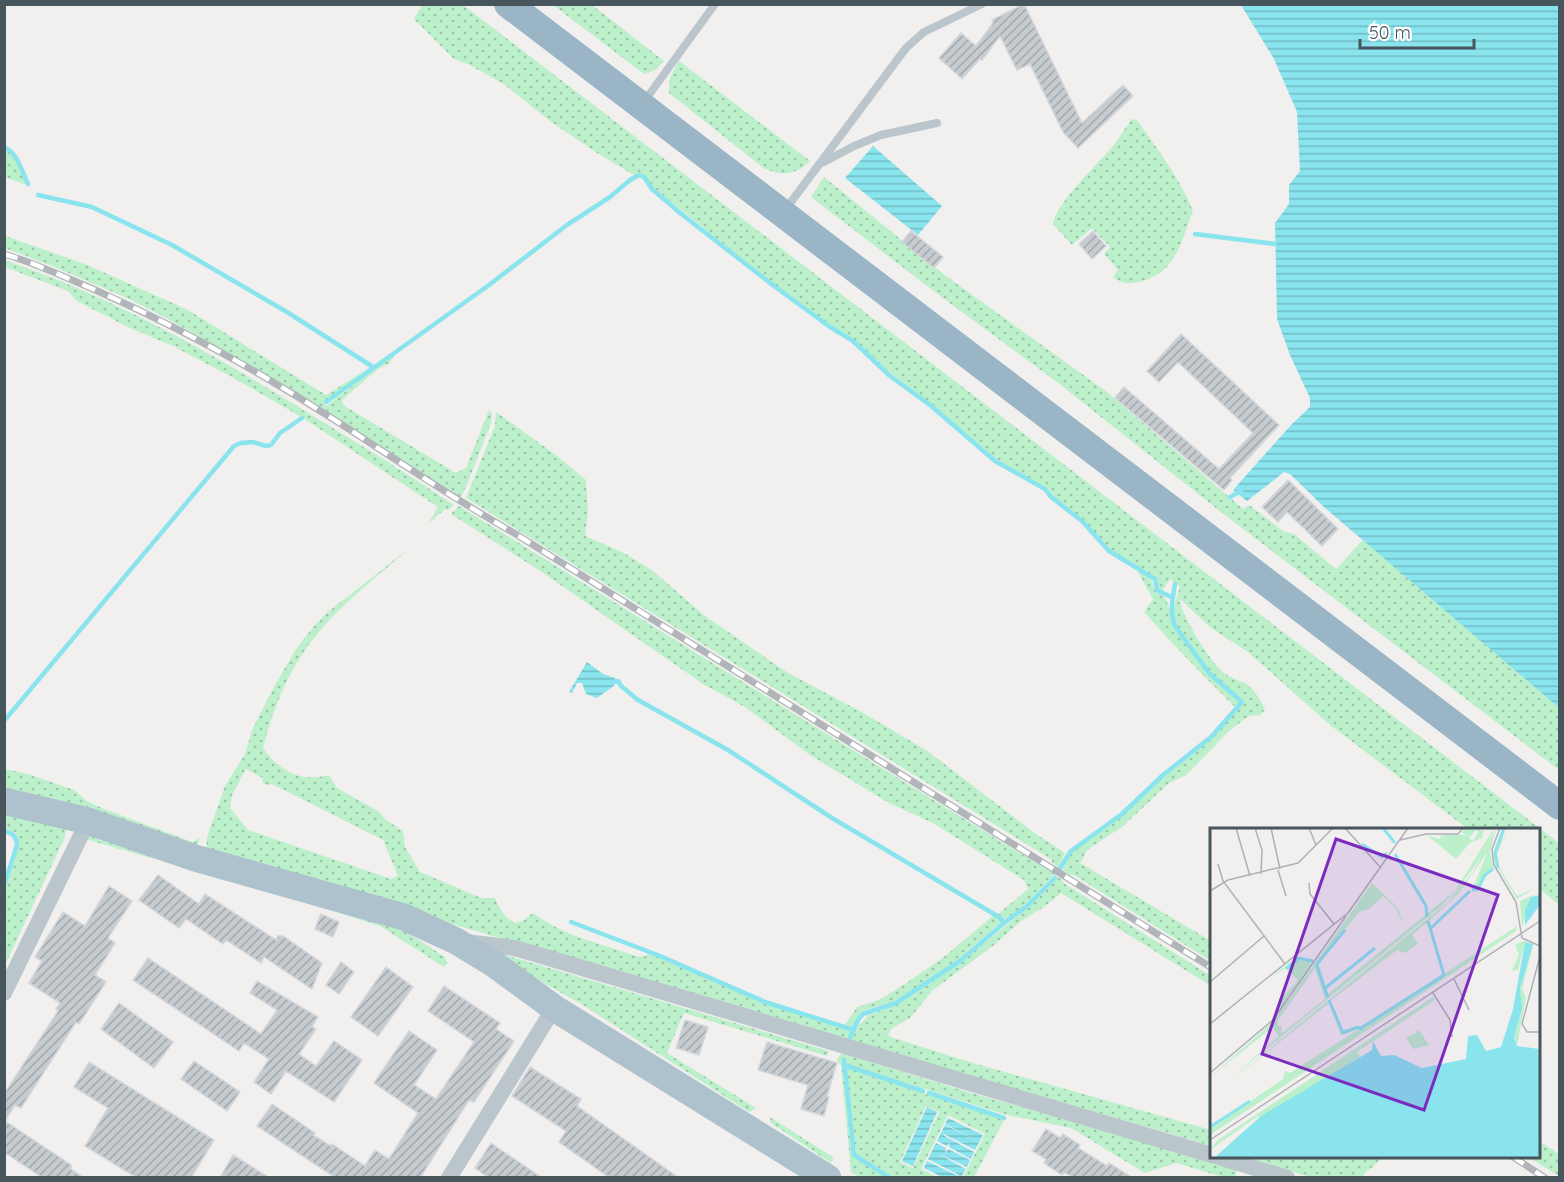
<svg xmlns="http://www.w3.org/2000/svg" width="1564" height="1182" viewBox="0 0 1564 1182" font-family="Quicksand,sans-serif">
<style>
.grass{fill:url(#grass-dots);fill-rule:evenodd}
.water{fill:url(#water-rules)}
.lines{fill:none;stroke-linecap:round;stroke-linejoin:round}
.stream{stroke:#89e4ee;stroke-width:4.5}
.building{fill:url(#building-hatch);stroke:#d3d6db;stroke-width:1.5}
.service{stroke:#bac5cc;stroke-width:8}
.minor{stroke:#bac5cc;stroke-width:16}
.primary{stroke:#aec2ce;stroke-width:27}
.trunk{stroke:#9ab5c6;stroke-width:28}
.rail-casing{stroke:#b1b5ba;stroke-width:7}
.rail{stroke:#fff;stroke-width:4.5;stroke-dasharray:14;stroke-linecap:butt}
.inset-river{fill:none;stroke:#89e4ee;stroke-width:3}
.inset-road{fill:none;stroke:#aeb1b5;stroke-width:1.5}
.view{fill:#7b2cbf;fill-opacity:0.15;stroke:#7b2cbf;stroke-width:3}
.inset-edge{fill:none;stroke:#47555d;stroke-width:3}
</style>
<defs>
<pattern id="grass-dots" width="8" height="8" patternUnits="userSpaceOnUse" patternTransform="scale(1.5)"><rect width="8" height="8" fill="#bcf0cb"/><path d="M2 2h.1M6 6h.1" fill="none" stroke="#9bc5a8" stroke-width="1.8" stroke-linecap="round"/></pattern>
<pattern id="water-rules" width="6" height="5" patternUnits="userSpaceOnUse" patternTransform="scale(1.5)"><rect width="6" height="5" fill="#89e4ee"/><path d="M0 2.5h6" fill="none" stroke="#72bcc4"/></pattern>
<pattern id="building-hatch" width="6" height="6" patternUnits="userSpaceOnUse" patternTransform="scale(1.5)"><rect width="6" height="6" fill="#c6cbcf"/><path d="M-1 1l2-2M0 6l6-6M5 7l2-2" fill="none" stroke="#a3a8ab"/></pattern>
</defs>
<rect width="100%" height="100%" fill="#f2efef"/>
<!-- grass -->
<path class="grass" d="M422,5H463L1559,843V905L1539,888L1538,830L1468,829L1330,725L1248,652L1211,628L1179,598C1181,615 1210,662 1224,673C1231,678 1237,680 1245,683C1254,688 1260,700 1265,709L1261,715L1249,716L1230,730L1186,775L1169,783L1122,827L1088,849L1080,863L1211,941V961L1074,875H1070L1062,870L1072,852L1124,815L1164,776L1211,738L1244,702L1210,672L1198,658L1191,644L1176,625L1173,610L1180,587L1170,579L1163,590L1159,589L1157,578L1110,549L1083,520L1052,496L1047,488L996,459L931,404L892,374L854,340L831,326L775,285L682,211L654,188L645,176L640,173L634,175L594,151L550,121L505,85L470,65L454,59L414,19Z
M553,5H592L664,61L655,70L644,74Z
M679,61L810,161C796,175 783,176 765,169L669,93L670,77Z
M1132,119L1137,120C1157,149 1180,178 1193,211C1181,241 1177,271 1143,281C1130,284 1124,285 1113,277L1118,270L1104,254L1110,247L1092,228L1072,245L1053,224C1056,203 1098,164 1113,146C1120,137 1125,128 1132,119Z
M5,148L14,157L27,185L5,177Z
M824,177L946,276L1107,392L1243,509L1249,505L1283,531L1294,534L1336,569L1363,540L1559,708V770L1221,512L1057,382L939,295L811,197Z
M5,236L85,264L188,310L326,395L370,367L323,403L326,406L394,355L390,363L378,369L342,400L343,405L456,473L466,468L489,410L492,414L491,423L468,482L461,497L240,360L166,318L127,298L52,266L5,248Z
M4,260C113,297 212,353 308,413C358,443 406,473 454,505L448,510L445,509L428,524L438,507L303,418L230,376L173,346L130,328L77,301L68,291L5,267Z
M496,412L556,455L586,480L588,512L585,536L624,553L653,571L705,616L788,673L858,710L926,750L1036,834L1065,853L1058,867L1052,863V860L466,498L495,426Z
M459,506L982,830L1055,874L1020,910L1003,920L997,915L1028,889L1024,880L933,823L889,803L810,755L745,707L703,684L542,572L451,514Z
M411,547C377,577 338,606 310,643C287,674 272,711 263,748C279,771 301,783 329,775L337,788L378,811L386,820L403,831L405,847L420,872L481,898H495C500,910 504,917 515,923L523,921L533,913C567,938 601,943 639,957L646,956L648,953L660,956L765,1003L853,1030L849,1037L851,1038L853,1037L859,1025L869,1015L891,1007L907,999L959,964L1030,906L1059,877L1065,884L1211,976V986L1061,893L1044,907L1021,921L994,945L932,991L910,1018L891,1029L888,1035L891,1037L966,1061L1211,1130V1146L206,852L207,837L225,786L245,754L253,728L275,685L296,649L315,625L328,612ZM246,769L263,778V783L267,785L272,784L383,840L398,876L391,879L248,830L230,808L232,795Z
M1138,572C1147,575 1153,579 1154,589L1166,599L1177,631L1190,648L1197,660L1214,680L1239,702L1235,707C1204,676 1173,645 1144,612L1153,599Z
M5,769L28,774L74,790L87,801L104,809L187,840L193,842L200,838L196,849L5,793Z
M5,810L66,829L65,837L5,965V892L19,844L16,833L5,828Z
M87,833L386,919L445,957L447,963L444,967L380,926L308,903L85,839Z
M994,915L1001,922L956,961L912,990L893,1002L865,1010L860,1013L852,1027L845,1025L857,1007L879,1000L905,984L944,957Z
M495,952L829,1051L827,1056L684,1013L667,1053L756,1108L749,1112L583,1005L512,965Z
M842,1053L968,1092L1238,1168L1235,1177H1223L1176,1163L1145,1173L1071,1128L1003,1114L844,1063L852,1156L886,1177H859L851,1172L841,1065L837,1061L839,1056Z
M846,1067L1004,1120L974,1177H963L985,1134L948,1115L921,1169L937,1177H893L856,1154ZM926,1106L939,1112L913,1168L900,1162Z
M770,1117L834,1158L831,1163L771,1123Z
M1539,1141L1559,1154V1176L1528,1157L1538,1156Z
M1247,1157H1382L1374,1166L1364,1173L1363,1178L1309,1177Z"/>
<!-- water -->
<path class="water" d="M1241,5H1559V708L1324,507L1290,474L1284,472L1247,501L1233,490L1292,424L1310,407V398L1290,355L1277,319L1275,223L1289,204V185L1300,171L1297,112L1274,59Z
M873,146L942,206L918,235L845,178Z
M587,662L603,674L615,678V685L597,698L586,694L582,683H577L572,693L569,692Z
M927,1107L937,1112L913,1166L902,1161Z
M948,1118L983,1135L975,1150L944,1134L943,1135L974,1152L971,1159L949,1147L950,1142L947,1146L937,1141L945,1125L976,1140L945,1124Z
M936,1143L946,1148L945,1154L948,1149L970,1160L967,1167L935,1152L966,1169L961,1177H942L924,1168L927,1161L958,1176L959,1175L928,1159Z"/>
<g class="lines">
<!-- stream -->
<path class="stream" d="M4,147C18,153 22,172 28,184
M38,195L92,207L172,245L287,312L373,367
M1195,234L1275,244
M326,402L489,285L567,225L610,197L630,180L639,175L644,177L652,189L680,213L774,286L830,327L853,341L890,376L930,405L995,461L1045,489L1051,497L1082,521L1109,551L1155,579L1157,590L1173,598
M1230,497L1241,491
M613,682L618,681L621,686L638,700L728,750L832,818L999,917L1004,923
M4,721L234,446L241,443L253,442L266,446L271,445L280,433L302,418
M4,831C13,833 16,836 17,845L4,886
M1060,868L1071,851L1122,814L1163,775L1211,737L1242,702L1209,673L1175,626C1169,611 1173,598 1175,584
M571,922L660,956L765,1002L854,1030
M850,1038L858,1020L863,1014L896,1003L960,961L1004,923L1026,907L1055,878
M844,1060L854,1155L890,1178
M844,1065L923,1091
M929,1093L1004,1118"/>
</g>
<!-- building -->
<path class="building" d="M1024,4L1082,123L1123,85L1133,96L1078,148L1063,132L1030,64L1017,70L1000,36L982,60L980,59L962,79L939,58L961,33L976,46L993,23L992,20Z
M911,231L943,257L934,268L902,242Z
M1093,231L1106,246L1092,259L1079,244Z
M1181,334L1279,425L1230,478L1232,480L1224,490L1115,398L1124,387L1219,469L1253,433L1178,362L1159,382L1147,371Z
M1288,480L1338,529L1322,546L1287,512L1278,522L1262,507Z
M158,875L199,904L205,894L276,940L278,936H283L322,963L312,989L264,957L261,963L226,940L223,944L186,919L179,928L139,900Z
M109,886L132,901L108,938L115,943L95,975L106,982L79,1024L76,1022L21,1108L15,1105L5,1121L71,1165V1169L84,1178H43L4,1152V1094L58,1011L56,1009L60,1003L29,983L42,961L35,957L63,912L85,926Z
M321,914L339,922L333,937L315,929Z
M148,958L261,1034L277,1010L250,993L257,981L318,1017L312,1027L316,1029L299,1054L316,1066L334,1041L362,1060L334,1102L286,1071L271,1094L254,1082L269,1059L244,1043L239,1051L133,980Z
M341,962L354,972L339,994L326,985Z
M386,967L413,987L378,1036L351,1017Z
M444,986L500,1023L496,1029L514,1041L474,1102L469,1100L420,1178H336L257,1126L272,1104L315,1133L313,1135L331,1146L332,1144L365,1166L375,1150L389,1159L418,1113L374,1083L409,1031L437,1050L414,1085L436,1099L474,1042L428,1011Z
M119,1003L173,1042L154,1068L101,1029Z
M685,1020L708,1027L699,1055L676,1048Z
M767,1042L837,1063L827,1096L829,1097L824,1116L801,1109L808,1085L758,1070Z
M194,1061L240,1092L227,1111L181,1079Z
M89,1062L214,1140L191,1178H137L85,1146L108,1108L74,1087Z
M530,1067L581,1099L577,1106L679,1178H610L559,1142L566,1131L512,1096Z
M1046,1129L1060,1138L1063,1134L1080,1145L1078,1148L1107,1166L1109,1163L1133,1178H1074L1064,1172L1062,1175L1044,1163L1046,1159L1032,1151Z
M491,1143L542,1178H489L475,1168Z
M233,1155L270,1178H220Z"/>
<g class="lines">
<!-- service -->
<path class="service" d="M643,103L715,4
M824,162L854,146L881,135L937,123
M785,210L906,48L924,32L982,4"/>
<!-- minor -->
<path class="minor" d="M466,942L515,948L1212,1155
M4,993L88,821
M1216,1156L1287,1178
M449,1178L554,1008"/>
<!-- primary -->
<path class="primary" d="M4,801L88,821L195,858L404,917L456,941L494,964L554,1008L828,1178"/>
<!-- trunk -->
<path class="trunk" d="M508,4L1560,806"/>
<defs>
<path id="rail" d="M4,254C35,263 64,277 93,289C179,327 262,373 341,424C398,461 454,499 514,533L1212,968
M1512,1156L1545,1178"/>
</defs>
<!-- rail casing -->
<use href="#rail" class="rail-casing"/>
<!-- rail -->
<use href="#rail" class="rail"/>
</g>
<!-- overview -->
<g transform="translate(1210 828)">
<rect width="330" height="330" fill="#f2efef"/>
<path d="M254,0L266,2L259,10L263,13L268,4L266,0L274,3L272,10L260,15L246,31L217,7L229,11L233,6L232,16L234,7H257L252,5ZM284,0L275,22L264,39L247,62L230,79L17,253L69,208L63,199L0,249L63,194L162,55L185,77L189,83L194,98L185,79L173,68L159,81L149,84L108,134L118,166L245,63ZM105,140L115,171L71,206L72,198H68V192ZM286,0L280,23L284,41L275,47L267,61L262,62L277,25L248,66L219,93L221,104L216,95L202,107L208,116L195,125L187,122L120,173L131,202L157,197L307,98L306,103L0,307V301L73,251L75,243L80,245L149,201L131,207L119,175L19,254L237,75L263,44ZM292,0H295L292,12L298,0L287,26L290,41L307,68L325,60L307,71L285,35L284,23ZM330,64L321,69L312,99L310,73ZM313,113L323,115V118L312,161L316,169L307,218L304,206L312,180L310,160L322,115L315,114L308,142L302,143L309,126L305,117ZM87,129L104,132L69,182L73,169L88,152L76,140L60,150ZM223,169L225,172L147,224L150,229L51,290L48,288L0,322L8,312ZM208,201L219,217L203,221L196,209L205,206Z" fill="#bcf0cb" fill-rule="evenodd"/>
<path d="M330,67V77L315,97V82L321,69ZM315,114L323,116L310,160L312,180L304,209L307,218L330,221V330H4L51,288L162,222L163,213L171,228L184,227L212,240L256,231L258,208L267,207L276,223L291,219L303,181Z" fill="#89e4ee"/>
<path class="inset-river" d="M173,0L185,15M152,16L172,29L177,25M185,26L216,78L217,89M288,40L285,25L294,0M262,62L268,61L275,47L283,41M221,100L260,63M106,135L118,170M107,136L135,102M76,141L89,130L103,133M114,161L165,120M119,172L133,205L147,199L153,201M151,200L234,147L218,93M0,299L40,273"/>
<path class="inset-road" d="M26,0L40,48M45,0L52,22L51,46M61,0L70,41M99,0L106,17M135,0L171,40M290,0L282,21L284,37L306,74L312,110L330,118M190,12L216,6H248L253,0M8,36L13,53L75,136M68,42L76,68M99,55L100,66L124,96M0,63L18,52L88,35L123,0M330,128L312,196L317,204H330M244,151L259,182M0,154L54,108M223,165L240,192L242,209M0,196L138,85L198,0M0,245L63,192L136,88M0,312L330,93"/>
<path class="view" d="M126,11L288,67L214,282L52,226Z"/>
<rect width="330" height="330" class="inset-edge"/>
</g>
<!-- border -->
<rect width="1564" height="1182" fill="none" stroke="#47555d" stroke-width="12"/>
<!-- scale -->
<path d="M1360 39v9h114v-9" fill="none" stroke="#47555d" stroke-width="3"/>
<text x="1369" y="39" font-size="18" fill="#47555d" stroke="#ffffff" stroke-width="4.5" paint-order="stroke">50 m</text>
</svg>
